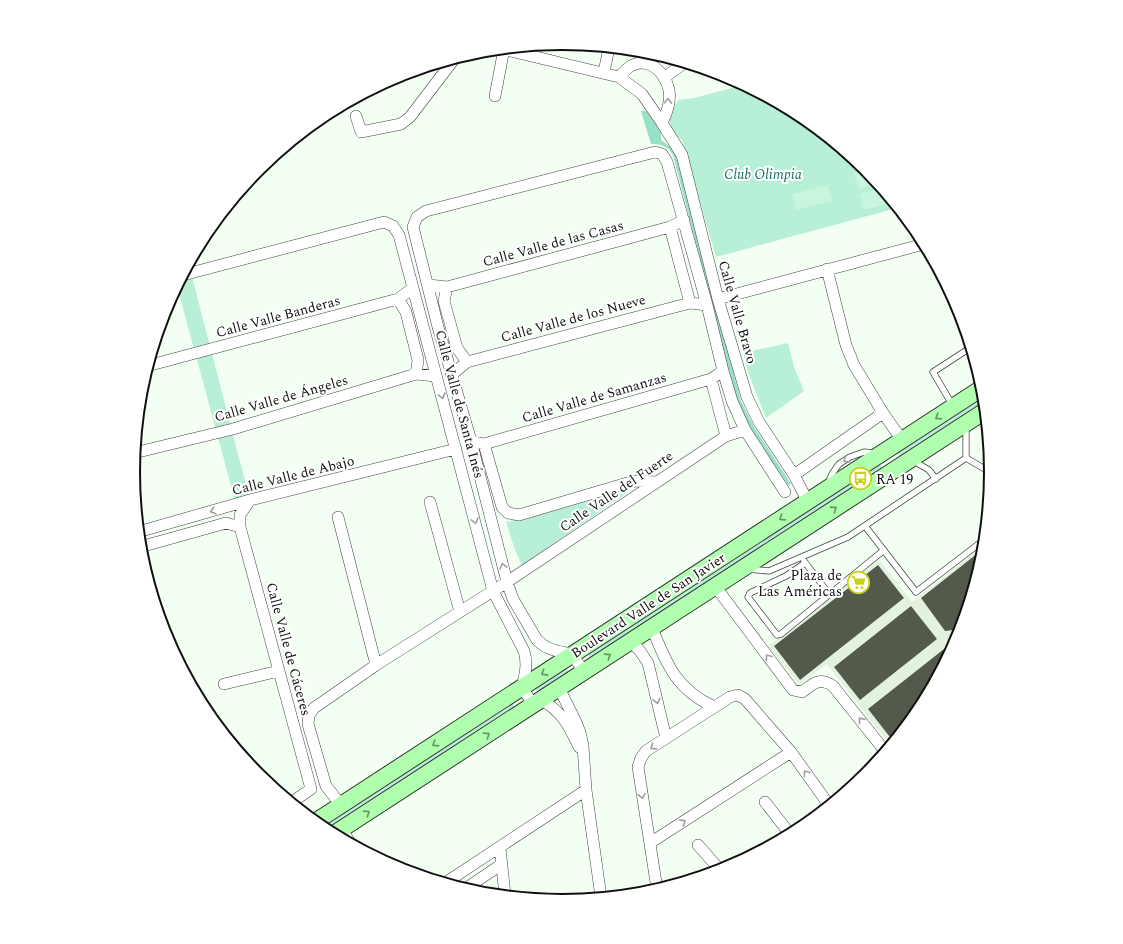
<svg xmlns="http://www.w3.org/2000/svg" width="1123" height="944" viewBox="0 0 1123 944" font-family="Spectral,serif">
<style>
.green{fill:#b7efd7}
.forest{fill:#94e1c6}
.pitch{fill:#caf5dd}
.plaza{fill:#e2f2df;fill-rule:evenodd}
.building{fill:#535a4b}
.lines{fill:none;stroke-linecap:round;stroke-linejoin:round}
.service-casing{stroke:#434343;stroke-width:7}
.minor-casing{stroke:#434343;stroke-width:12}
.secondary-casing{stroke:#323232;stroke-width:18}
.service{stroke:#fff;stroke-width:5.5}
.minor{stroke:#fff;stroke-width:11}
.secondary{stroke:#b0ffae;stroke-width:16}
.oneway{stroke:#9f9f9f}
.oneway2{stroke:#689367}
.labels{text-anchor:middle;stroke-width:4;stroke-linejoin:round;paint-order:stroke}
.park-label{font-size:14px;font-style:italic;fill:#187066;stroke:#fff}
.street-label{font-size:14px;fill:#101010;stroke:#fff}
.poi-label{font-size:14px;fill:#101010;stroke:#fff;text-anchor:start}
.rim{fill:none;stroke:#101010;stroke-width:2}
</style>
<rect width="100%" height="100%" fill="#f4fff3"/>
<!-- green -->
<path class="green" d="M743,85L800,115L865,169L897,208L716,257L682,140C665,127 668,117 678,100L694,98Z
M188,265L191,273L250,500L236,504L177,286Z
M788,343L794,367L804,391L766,418L748,372L743,353Z
M983,395L984,402L900,457L895,451Z
M878,462L882,468L591,659L587,653Z
M631,490L522,565L515,550L506,522Z
M566,668L570,673L538,693L535,688Z
M512,703L516,708L327,831L321,827Z"/>
<!-- forest -->
<path class="forest" d="M641,111H646L661,132V140L673,149L675,153L741,401L754,427L791,484L788,485L751,429L738,402L726,360L673,155C669,146 660,144 651,144Z"/>
<!-- pitch -->
<path class="pitch" d="M866,170L877,184L858,189L854,173Z
M828,185L832,201L796,210L792,194Z
M881,188L892,202L864,210L860,194Z"/>
<!-- plaza -->
<path class="plaza" d="M983,546V549L921,598L945,630H953L958,637L948,654L944,649L868,709L893,741L890,745L827,664L799,685L768,646L879,560L912,602ZM878,565L904,598L799,680L774,646ZM911,606L937,639L834,667Z"/>
<!-- building -->
<path class="building" d="M986,430L988,446L981,434Z
M983,549L982,556L958,637L953,630L945,631L921,598Z
M878,565L904,598L800,680L774,646Z
M911,606L937,639L860,700L834,667Z
M944,649L948,654L918,711L893,741L868,709Z"/>
<g class="lines">
<defs>
<path id="service" d="M953,406L933,372L970,348
M966,458V427
M966,458L990,472
M912,460L929,470L936,479
M828,484L832,474L839,464L850,457L864,452L874,453
M865,526L916,592L984,540
M804,561L829,594
M805,563L786,576L750,593L748,597L777,635L781,634L884,550
M747,569L769,571L848,537L966,458"/>
<path id="minor" d="M502,49L619,77L642,94L662,123L682,155L718,299L747,397L759,422L794,475L808,502
M604,72L609,48
M619,77C623,73 627,68 631,66C648,56 665,72 669,90C671,101 667,113 662,123
M664,78L684,63
M495,96L504,49
M356,116L361,132L401,124L410,117L455,58
M670,227L690,303
M827,269L846,345L854,365L883,413L902,440
M183,275L384,222L393,226L399,235L493,591L524,651C528,664 525,675 522,687L533,705
M429,285L447,287L670,227L684,220
M447,287L444,301L457,348L467,362
M398,299L406,312L418,360L416,374
M718,299L924,244
M147,366L398,299L413,288
M451,375L467,362L690,303L707,305
M711,379L726,436
M471,441L484,444L711,379L723,371
M484,444L502,507L508,513L519,515L634,481L657,482
M134,453L233,429L416,374L436,376
M794,475L883,413
M250,500L240,515V527L311,789L295,800
M430,502L460,612
M338,517L376,665
M138,532L250,500L456,449
M140,547L226,523L240,527
M715,586L793,690L802,692C814,683 819,677 833,686L885,751
M652,628C667,665 676,689 714,707
M631,641L640,651L648,663L666,738
M584,672L572,654C558,651 548,651 537,640L513,599L507,582L471,441L438,327L413,227L417,217L426,211L655,152L662,154L667,162L707,305L723,371L732,401L745,430L785,492
M224,684L279,671
M559,688L575,720L580,732L583,746L586,790L601,897
M541,700C562,711 569,726 579,747
M765,802L790,834
M341,805L326,786L308,724L309,715L314,708L376,665L507,582L726,436L745,430
M342,829L350,843
M650,843L791,752
M698,845L720,870
M500,848L505,895
M445,883L586,790
M465,889L502,864
M657,889L638,767L641,758L646,751L730,697L738,695L745,699L791,752L829,805"/>
<path id="secondary" d="M315,822L982,388
M334,834L985,411"/>
</defs>
<!-- service casing -->
<use href="#service" class="service-casing"/>
<!-- minor casing -->
<use href="#minor" class="minor-casing"/>
<!-- secondary casing -->
<use href="#secondary" class="secondary-casing"/>
<!-- service -->
<use href="#service" class="service"/>
<!-- minor -->
<use href="#minor" class="minor"/>
<!-- secondary -->
<use href="#secondary" class="secondary"/>
</g>
<!-- one-way arrows -->
<defs><path id="oneway-chevron" d="M-2-3.5L2.5 0L-2 3.5" fill="none" stroke-width="1.6" stroke-linecap="round" stroke-linejoin="round"/></defs>
<g class="oneway">
<use href="#oneway-chevron" transform="translate(668 101) rotate(-87)"/>
<use href="#oneway-chevron" transform="translate(442 396) rotate(75)"/>
<use href="#oneway-chevron" transform="translate(846 460) rotate(147)"/>
<use href="#oneway-chevron" transform="translate(213 511) rotate(164)"/>
<use href="#oneway-chevron" transform="translate(475 521) rotate(75)"/>
<use href="#oneway-chevron" transform="translate(503 566) rotate(-104)"/>
<use href="#oneway-chevron" transform="translate(768 657) rotate(-127)"/>
<use href="#oneway-chevron" transform="translate(657 701) rotate(77)"/>
<use href="#oneway-chevron" transform="translate(861 720) rotate(-129)"/>
<use href="#oneway-chevron" transform="translate(653 747) rotate(147)"/>
<use href="#oneway-chevron" transform="translate(806 773) rotate(-126)"/>
<use href="#oneway-chevron" transform="translate(642 796) rotate(81)"/>
<use href="#oneway-chevron" transform="translate(683 822) rotate(-33)"/>
</g>
<g class="oneway2">
<use href="#oneway-chevron" transform="translate(938 417) rotate(147)"/>
<use href="#oneway-chevron" transform="translate(834 509) rotate(-33)"/>
<use href="#oneway-chevron" transform="translate(782 518) rotate(147)"/>
<use href="#oneway-chevron" transform="translate(608 656) rotate(-33)"/>
<use href="#oneway-chevron" transform="translate(544 673) rotate(147)"/>
<use href="#oneway-chevron" transform="translate(487 735) rotate(-33)"/>
<use href="#oneway-chevron" transform="translate(435 744) rotate(147)"/>
<use href="#oneway-chevron" transform="translate(367 813) rotate(-33)"/>
</g>
<!-- icons -->
<defs>
<symbol id="bus-ring" viewBox="-11 -11 22 22"><circle r="9.5" fill="#fff" stroke="#c9d117" stroke-width="1.5"/><path d="M-5-6H5V4H4V6H2V4H-2V6H-4V4H-5ZM-3.5-4V0h7V-4ZM-3.5 1.2v1.5H-2V1.2ZM2 1.2v1.5H3.5V1.2Z" fill="#c9d117"/></symbol>
<symbol id="supermarket-ring" viewBox="-11 -11 22 22"><circle r="9.5" fill="#fff" stroke="#c9d117" stroke-width="1.5"/><path d="M-6-5.5h2.5l.6 2H6L4.5 2H-2.5L-4.4-4H-6ZM-1.5 3.2a1.3 1.3 0 1 0 .1 0ZM3 3.2a1.3 1.3 0 1 0 .1 0Z" fill="#c9d117"/></symbol>
</defs>
<g fill-rule="evenodd">
<use href="#bus-ring" x="848" y="466" width="25" height="25"/>
<use href="#supermarket-ring" x="846" y="570" width="25" height="25"/>
</g>
<g class="labels">
<!-- park labels -->
<g class="park-label">
<text x="763" y="179">Club Olimpia</text>
</g>
<!-- street labels -->
<g class="street-label">
<text transform="translate(553 243) rotate(-15)" y="5">Calle Valle de las Casas</text>
<text transform="translate(738 312) rotate(74)" y="5">Calle Valle Bravo</text>
<text transform="translate(278 316) rotate(-15)" y="5">Calle Valle Banderas</text>
<text transform="translate(573 318) rotate(-15)" y="5">Calle Valle de los Nueve</text>
<text transform="translate(594 397) rotate(-16)" y="5">Calle Valle de Samanzas</text>
<text transform="translate(281 398) rotate(-16)" y="5">Calle Valle de Ángeles</text>
<text transform="translate(460 404) rotate(75)" y="5">Calle Valle de Santa Inés</text>
<text transform="translate(293 475) rotate(-14)" y="5">Calle Valle de Abajo</text>
<text transform="translate(616 491) rotate(-34)" y="5">Calle Valle del Fuerte</text>
<text transform="translate(648 605) rotate(-33)" y="5">Boulevard Valle de San Javier</text>
<text transform="translate(289 649) rotate(75)" y="5">Calle Valle de Cáceres</text>
</g>
<!-- poi labels -->
<g class="poi-label">
<text x="876" y="484">RA 19</text>
<text x="842" y="580" text-anchor="end">Plaza de<tspan x="842" dy="16">Las Américas</tspan></text>
</g>
</g>
<!-- crop -->
<path d="M0 0H1123V944H0ZM140 472a422 422 0 1 1 844 0a422 422 0 1 1-844 0Z" fill="#fff" fill-rule="evenodd"/>
<path class="rim" d="M140 472a422 422 0 1 1 844 0a422 422 0 1 1-844 0Z"/>
</svg>
